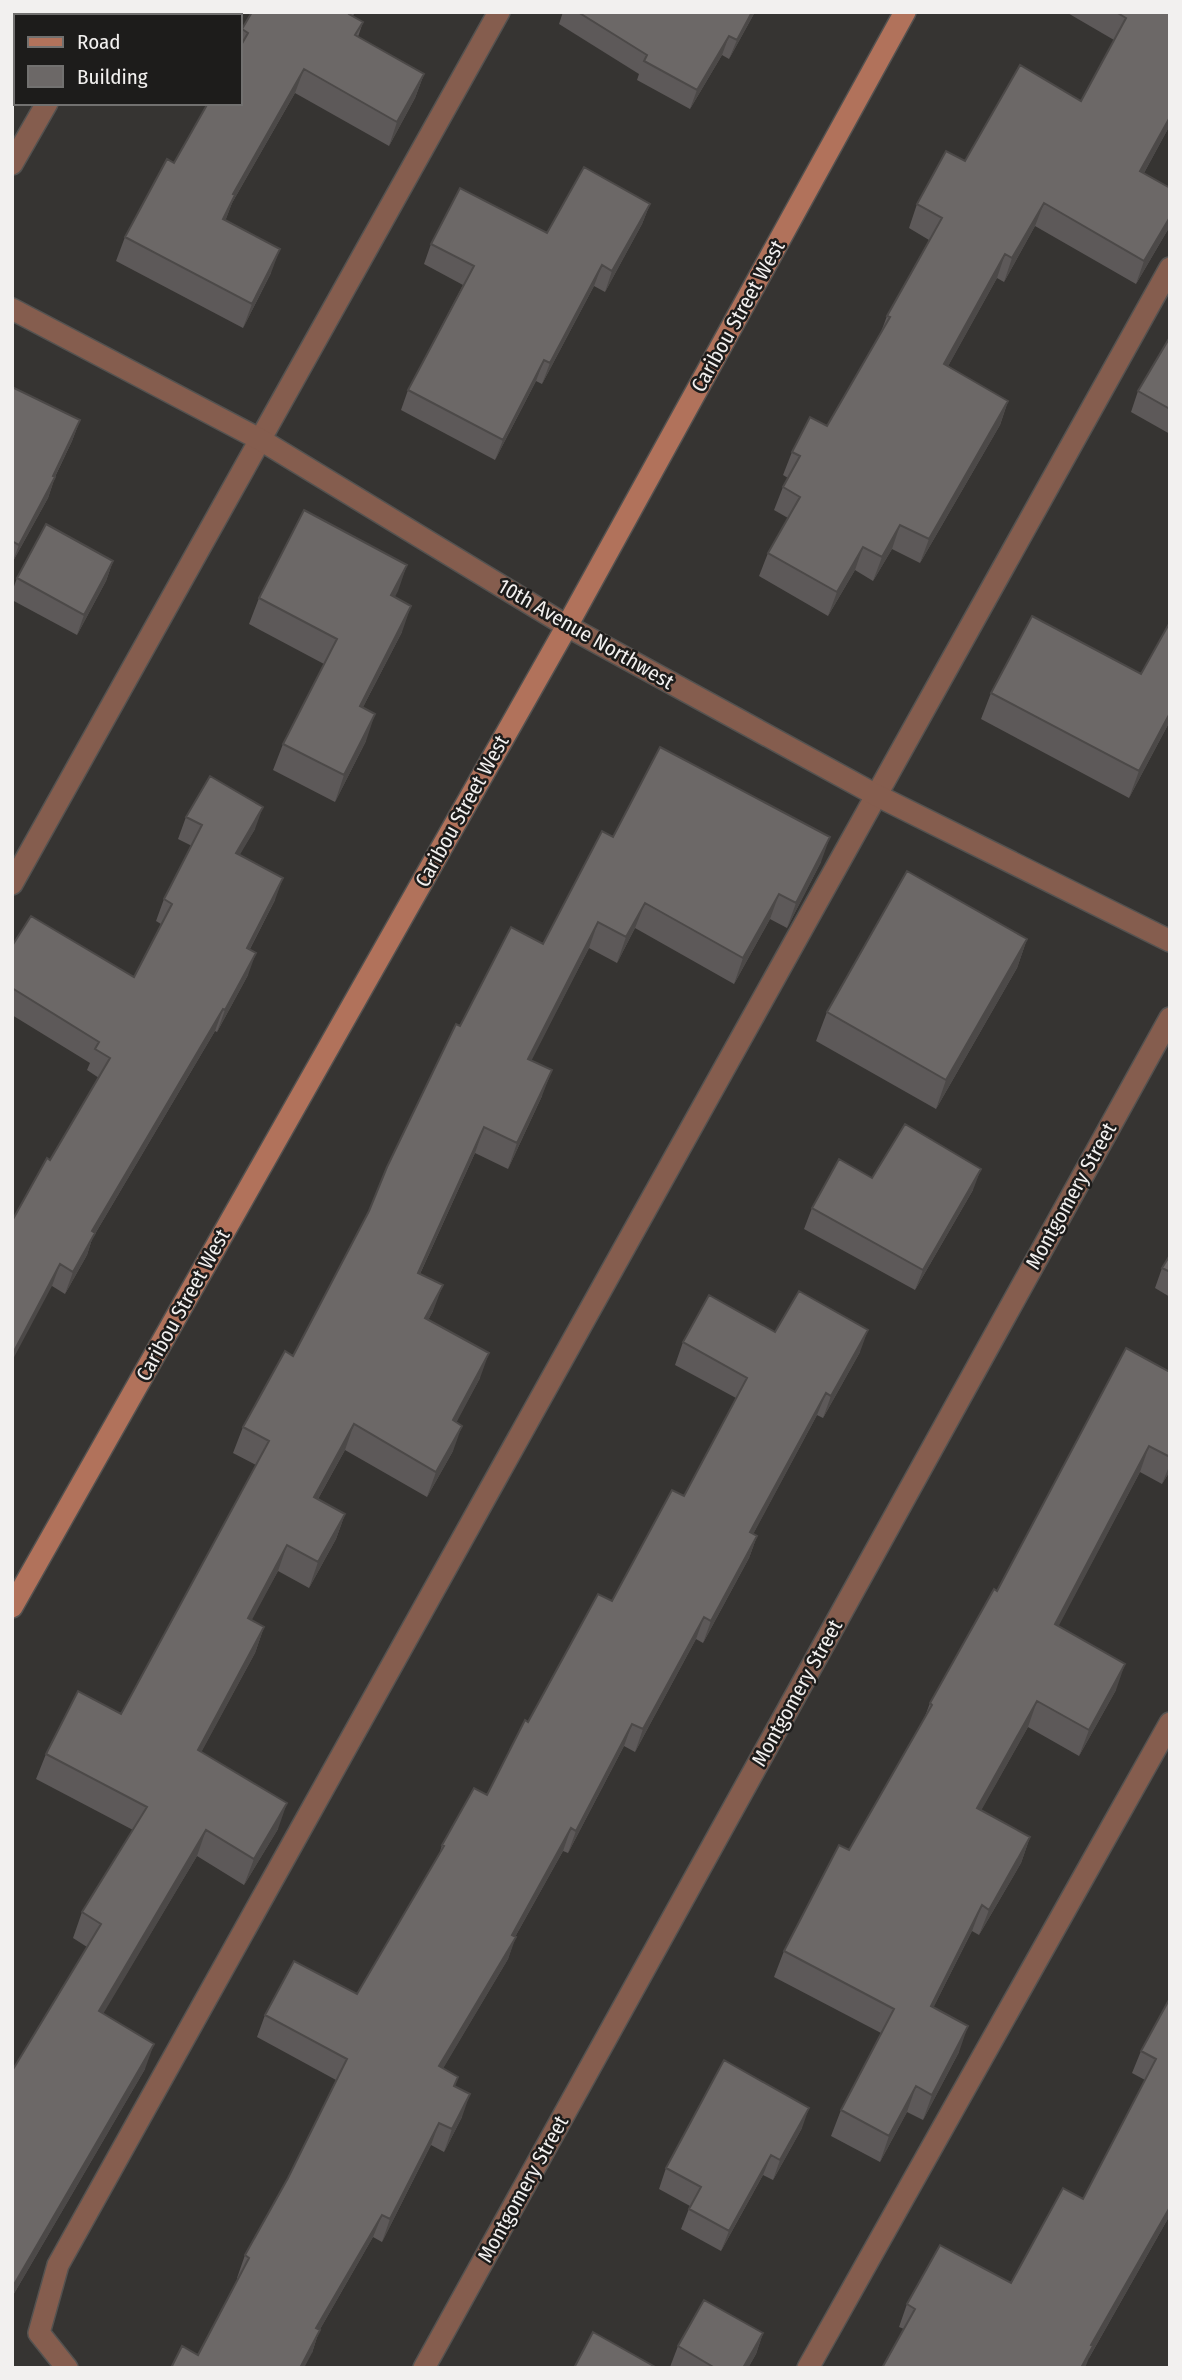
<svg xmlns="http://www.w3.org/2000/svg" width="1182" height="2380" viewBox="0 0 1182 2380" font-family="'Fira Sans Condensed',sans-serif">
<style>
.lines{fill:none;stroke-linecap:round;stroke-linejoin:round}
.lane-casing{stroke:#545250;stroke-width:24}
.street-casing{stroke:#545250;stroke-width:24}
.secondary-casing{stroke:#545250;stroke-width:24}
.lane{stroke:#855d4e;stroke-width:21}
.street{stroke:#855d4e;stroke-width:21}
.secondary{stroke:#b1725b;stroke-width:21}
.wall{fill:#5d5959}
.shaded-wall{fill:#4c4948}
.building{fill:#6c6867;stroke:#4c4948;stroke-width:2}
.labels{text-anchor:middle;stroke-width:5;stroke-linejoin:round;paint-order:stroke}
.street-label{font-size:21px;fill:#f2f0ef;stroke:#1d1c1b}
</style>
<rect width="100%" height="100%" fill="#363432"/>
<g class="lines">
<defs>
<path id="lane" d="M12,884L499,12
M67,2368L39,2333L58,2265L1170,268
M808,2368L1170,1723"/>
<path id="street" d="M96,16L98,12
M12,164L47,103
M12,309L261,440L567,626L876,795L1170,941
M424,2368L1170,1018"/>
<path id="secondary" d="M12,1607L567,626L905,12"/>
</defs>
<!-- lane casing -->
<use href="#lane" class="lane-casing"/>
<!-- street casing -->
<use href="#street" class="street-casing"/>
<!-- secondary casing -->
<use href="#secondary" class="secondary-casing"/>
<!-- lane -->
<use href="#lane" class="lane"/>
<!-- street -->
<use href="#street" class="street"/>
<!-- secondary -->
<use href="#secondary" class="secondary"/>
</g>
<!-- wall -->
<path class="wall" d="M252,12H355L353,16L363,22L358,37L424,74L415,98L389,146L295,93L232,203L225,221L271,273L243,328L116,261L125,237L174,163L240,103V35Z
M563,12H755L729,59L722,55L690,109L637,80L639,74L559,24Z
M1066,12H1170V125L1144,173L1170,188V226L1136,284L1035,226L1004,282L997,278L948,366L1008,401L1000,425L920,563L892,549L873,581L855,570L828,616L759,576L768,553L788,518L774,510L783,487L788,478L783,475L792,452L827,426L881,332L887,316L929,240L909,228L917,204L965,161L1081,101L1114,40Z
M650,204L642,224L605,292L594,286L542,384L536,381L495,460L401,410L408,390L463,285L424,264L431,244L547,233Z
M1170,337V434L1131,412L1138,391Z
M12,387L80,420L72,441L55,477L48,498L12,563Z
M113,561L106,581L77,635L12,600V592L17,578Z
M407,565L394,597L402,632L363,707L366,741L335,802L273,770L283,744L324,664L249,624L259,598Z
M1170,622V721L1129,798L981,719L991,693L1141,674Z
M186,817L255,829L239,855L275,900L250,949L248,975L217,1032L215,1031L92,1239L87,1255L65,1294L52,1286L50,1160L99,1078L87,1070L90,1063L12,1015V946L134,977L161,924L156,921L164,899L192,846L178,839Z
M613,837L821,862L787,928L770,919L734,984L635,928L617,963L589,948L531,1060L542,1096L508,1169L475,1153L420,1274L433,1311L428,1320L480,1378L456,1422L453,1451L427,1497L345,1450L318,1499L345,1514L336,1539L309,1588L278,1571L251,1620L264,1627L255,1653L201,1752L278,1829L244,1885L197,1856L103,2013L145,2069L12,2297V2071L87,1947L73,1938L82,1912L133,1830L36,1779L46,1754L121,1714L256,1465L233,1453L243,1427L293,1356L369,1211L460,1026L543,944Z
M1027,939L1017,968L936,1109L816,1041L827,1012Z
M872,1178L973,1190L915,1290L804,1229L812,1208Z
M1170,1255V1297L1155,1288L1162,1268Z
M775,1332L860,1352L823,1418L817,1415L753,1534L757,1536L749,1558L703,1643L696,1639L635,1752L624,1746L568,1853L563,1851L515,1937L508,1959L443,2068L455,2086L462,2117L444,2152L431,2145L382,2242L373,2237L319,2331L312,2353L198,2355L238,2279L237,2278L245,2255L288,2178L336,2080L257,2037L265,2015L357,1994L439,1855L442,1845L487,1795L528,1722L684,1496L736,1398L675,1365L683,1342Z
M1170,1372V1471L1162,1484L1140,1472L1058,1626L1116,1690L1079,1756L1028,1727L981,1810L1030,1837L1021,1863L979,1935L972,1931L933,2008L959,2052L923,2120L907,2112L880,2162L831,2136L841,2110L881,2033L774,1977L784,1951L849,1850L924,1719L930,1703L997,1591Z
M1170,1998V2215L1089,2358L904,2329L899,2327L907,2304L1011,2283L1083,2199L1145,2080L1132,2073L1141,2051Z
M802,2128L773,2180L763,2175L721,2251L681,2229L690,2206L659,2189L666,2168Z
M763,2333L756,2354L748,2368L670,2367L678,2346Z"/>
<!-- shaded-wall -->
<path class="shaded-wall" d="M752,12H755L729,59L737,40Z
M729,36L722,55L690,109L697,90Z
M304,69L295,93L232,203L226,219L214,243L233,194Z
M424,74L415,98L389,146L397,122Z
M1170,117V125L1132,195L1140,171Z
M1044,203L1035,226L1004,282L1012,258Z
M650,204L642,224L605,292L612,271Z
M1170,217V226L1136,284L1144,261Z
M280,249L271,273L243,328L252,304Z
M1005,254L997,278L936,388L944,364Z
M602,265L594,286L542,384L550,363Z
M544,360L536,381L495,460L503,440Z
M1008,401L1000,425L920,563L929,539Z
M80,420L72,441L51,485L55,477L48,498L12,563L19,545Z
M900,525L892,549L873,581L882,557Z
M863,547L855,570L828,616L837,592Z
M113,561L106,581L77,635L84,615Z
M407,565L398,591L382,622L391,595Z
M411,606L402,632L350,732L360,706Z
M1170,713V721L1129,798L1139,771Z
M375,714L366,741L335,802L344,775Z
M263,807L255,829L228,875L236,853Z
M830,837L821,862L787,928L796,903Z
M283,878L275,900L239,970L247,948Z
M779,894L770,919L734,984L743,958Z
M645,903L635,928L617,963L626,937Z
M598,922L589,948L519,1085L528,1059Z
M1027,939L1017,968L936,1109L946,1080Z
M256,953L248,975L217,1032L225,1010Z
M223,1009L215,1031L92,1239L87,1255L65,1294L73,1272L92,1231Z
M552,1070L542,1096L508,1169L517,1143Z
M484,1127L475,1153L409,1298L418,1273Z
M981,1169L973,1190L915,1290L923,1270Z
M60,1264L52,1286L12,1361V1355Z
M443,1285L433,1311L416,1344L425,1318Z
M868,1330L860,1352L823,1418L831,1396Z
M489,1353L480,1378L444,1446L453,1420Z
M826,1393L817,1415L742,1555L750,1532Z
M354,1424L345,1450L305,1522L314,1497Z
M462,1426L453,1451L427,1497L436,1472Z
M1149,1446L1140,1472L1046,1650L1055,1624Z
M1170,1464V1471L1162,1484Z
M345,1514L336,1539L309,1588L318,1562Z
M757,1536L749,1558L703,1643L711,1621Z
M287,1545L278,1571L239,1644L248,1618Z
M704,1617L696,1639L635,1752L643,1729Z
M264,1627L255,1653L189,1775L198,1750Z
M1125,1664L1116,1690L1079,1756L1089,1730Z
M1037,1701L1028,1727L968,1834L977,1808Z
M632,1724L624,1746L568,1853L576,1831Z
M287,1803L278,1829L244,1885L254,1859Z
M571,1828L563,1851L505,1955L516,1937L508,1959L431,2089L439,2066Z
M206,1830L197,1856L90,2036L99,2011Z
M1030,1837L1021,1863L979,1935L989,1910Z
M982,1905L972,1931L921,2032L931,2006Z
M968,2026L959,2052L923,2120L932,2095Z
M154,2044L145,2069L12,2297V2288Z
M916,2086L907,2112L880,2162L889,2136Z
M470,2094L462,2117L444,2152L452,2129Z
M809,2108L802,2128L773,2180L780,2160Z
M439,2123L431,2145L382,2242L390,2219Z
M771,2155L763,2175L721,2251L729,2231Z
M1170,2207V2215L1089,2358L1085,2368H1081L1091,2345Z
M382,2215L373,2237L319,2331L312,2353L304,2368H300L316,2328Z
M763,2333L756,2354L748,2368H743Z"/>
<!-- building -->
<path class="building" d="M252,12H350L349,14L363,22L355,35L424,74L397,122L304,69L233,194L235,195L223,219L280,249L252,304L125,237L167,159L174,163L208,103H240V47L248,33L242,29Z
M578,12H752L737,40L729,36L697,90L644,61L647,55Z
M1116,12H1170V117L1140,171L1170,188V217L1144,261L1044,203L1012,258L1005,254L944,364L1008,401L929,539L900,525L882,557L863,547L837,592L768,553L800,497L783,487L800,456L792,452L810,417L827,426L890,317L887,316L942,218L917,204L946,151L965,161L1020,65L1081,101L1126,18Z
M584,167L650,204L612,271L602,265L550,363L544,360L503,440L408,390L474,266L431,244L460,188L547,233Z
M1170,337V409L1138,391Z
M12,387L80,420L53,476L55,477L19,545L12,541Z
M304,510L407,565L391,595L411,606L360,706L375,714L344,775L283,744L337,639L259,598Z
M46,524L113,561L84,615L17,578Z
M1032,616L1141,674L1170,622V713L1139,771L991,693Z
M660,747L830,837L796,903L779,894L743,958L645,903L626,937L598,922L528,1059L552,1070L517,1143L484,1127L418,1273L443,1285L425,1318L489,1353L453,1420L462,1426L436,1472L354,1424L314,1497L345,1514L318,1562L287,1545L248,1618L264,1627L198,1750L287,1803L254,1859L206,1830L99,2011L154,2044L12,2288V2071L101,1924L82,1912L147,1807L46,1754L78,1691L121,1714L269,1441L243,1427L285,1351L293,1356L369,1211L387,1167L456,1024L460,1026L511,927L543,944L602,831L613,837Z
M210,776L263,807L236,853L283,878L247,948L256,953L225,1010L223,1009L92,1231L95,1233L73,1272L60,1264L12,1355V1221L47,1158L50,1160L110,1058L95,1049L99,1042L12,988V946L31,916L134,977L172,904L164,899L202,825L186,817Z
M907,871L1027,939L946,1080L827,1012Z
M905,1124L981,1169L923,1270L812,1208L839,1159L872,1178Z
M1170,1255V1272L1162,1268Z
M799,1291L868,1330L831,1396L826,1393L750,1532L757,1536L711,1621L704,1617L643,1729L632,1724L576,1831L571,1828L512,1935L516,1937L439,2066L458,2077L454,2086L470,2094L452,2129L439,2123L390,2219L382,2215L316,2328L320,2330L300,2368H171L182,2346L198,2355L249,2258L245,2255L288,2178L347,2059L265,2015L294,1961L357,1994L444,1846L442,1845L474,1788L487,1795L525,1720L528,1722L598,1594L612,1601L672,1490L684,1496L747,1378L683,1342L709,1295L775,1332Z
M1126,1348L1170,1372V1457L1149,1446L1055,1624L1125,1664L1089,1730L1037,1701L977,1808L1030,1837L989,1910L982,1905L931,2006L968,2026L932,2095L916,2086L889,2136L841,2110L894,2009L784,1951L839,1845L849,1850L932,1705L930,1703L994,1589L997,1591Z
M1170,1998V2207L1091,2345L1093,2346L1081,2368H882L915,2309L907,2304L940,2245L1011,2283L1063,2188L1083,2199L1156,2059L1141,2051Z
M724,2060L809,2108L780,2160L771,2155L729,2231L689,2209L701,2187L666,2168Z
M704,2300L763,2333L743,2368H715L678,2346Z
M593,2332L657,2368H574Z"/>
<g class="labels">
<!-- street labels -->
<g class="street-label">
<text transform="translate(738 316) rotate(-61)" y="7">Caribou Street West</text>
<text transform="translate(586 634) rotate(30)" y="7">10th Avenue Northwest</text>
<text transform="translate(462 811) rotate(-61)" y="7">Caribou Street West</text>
<text transform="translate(1071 1196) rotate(-61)" y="7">Montgomery Street</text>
<text transform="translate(183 1305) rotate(-61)" y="7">Caribou Street West</text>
<text transform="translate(797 1693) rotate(-61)" y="7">Montgomery Street</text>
<text transform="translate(523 2189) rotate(-61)" y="7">Montgomery Street</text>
</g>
</g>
<!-- border -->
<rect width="1182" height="2380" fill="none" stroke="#f2f0ef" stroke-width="28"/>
<!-- legend -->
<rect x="14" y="14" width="228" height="91" fill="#1d1c1b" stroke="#727170" stroke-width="2"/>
<rect x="28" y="37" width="35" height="10" fill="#b1725b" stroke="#727170" stroke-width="2"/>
<text x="77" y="49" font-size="21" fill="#f2f0ef">Road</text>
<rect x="28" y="66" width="35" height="21" fill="#6c6867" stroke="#727170" stroke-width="2"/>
<text x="77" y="84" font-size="21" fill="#f2f0ef">Building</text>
</svg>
